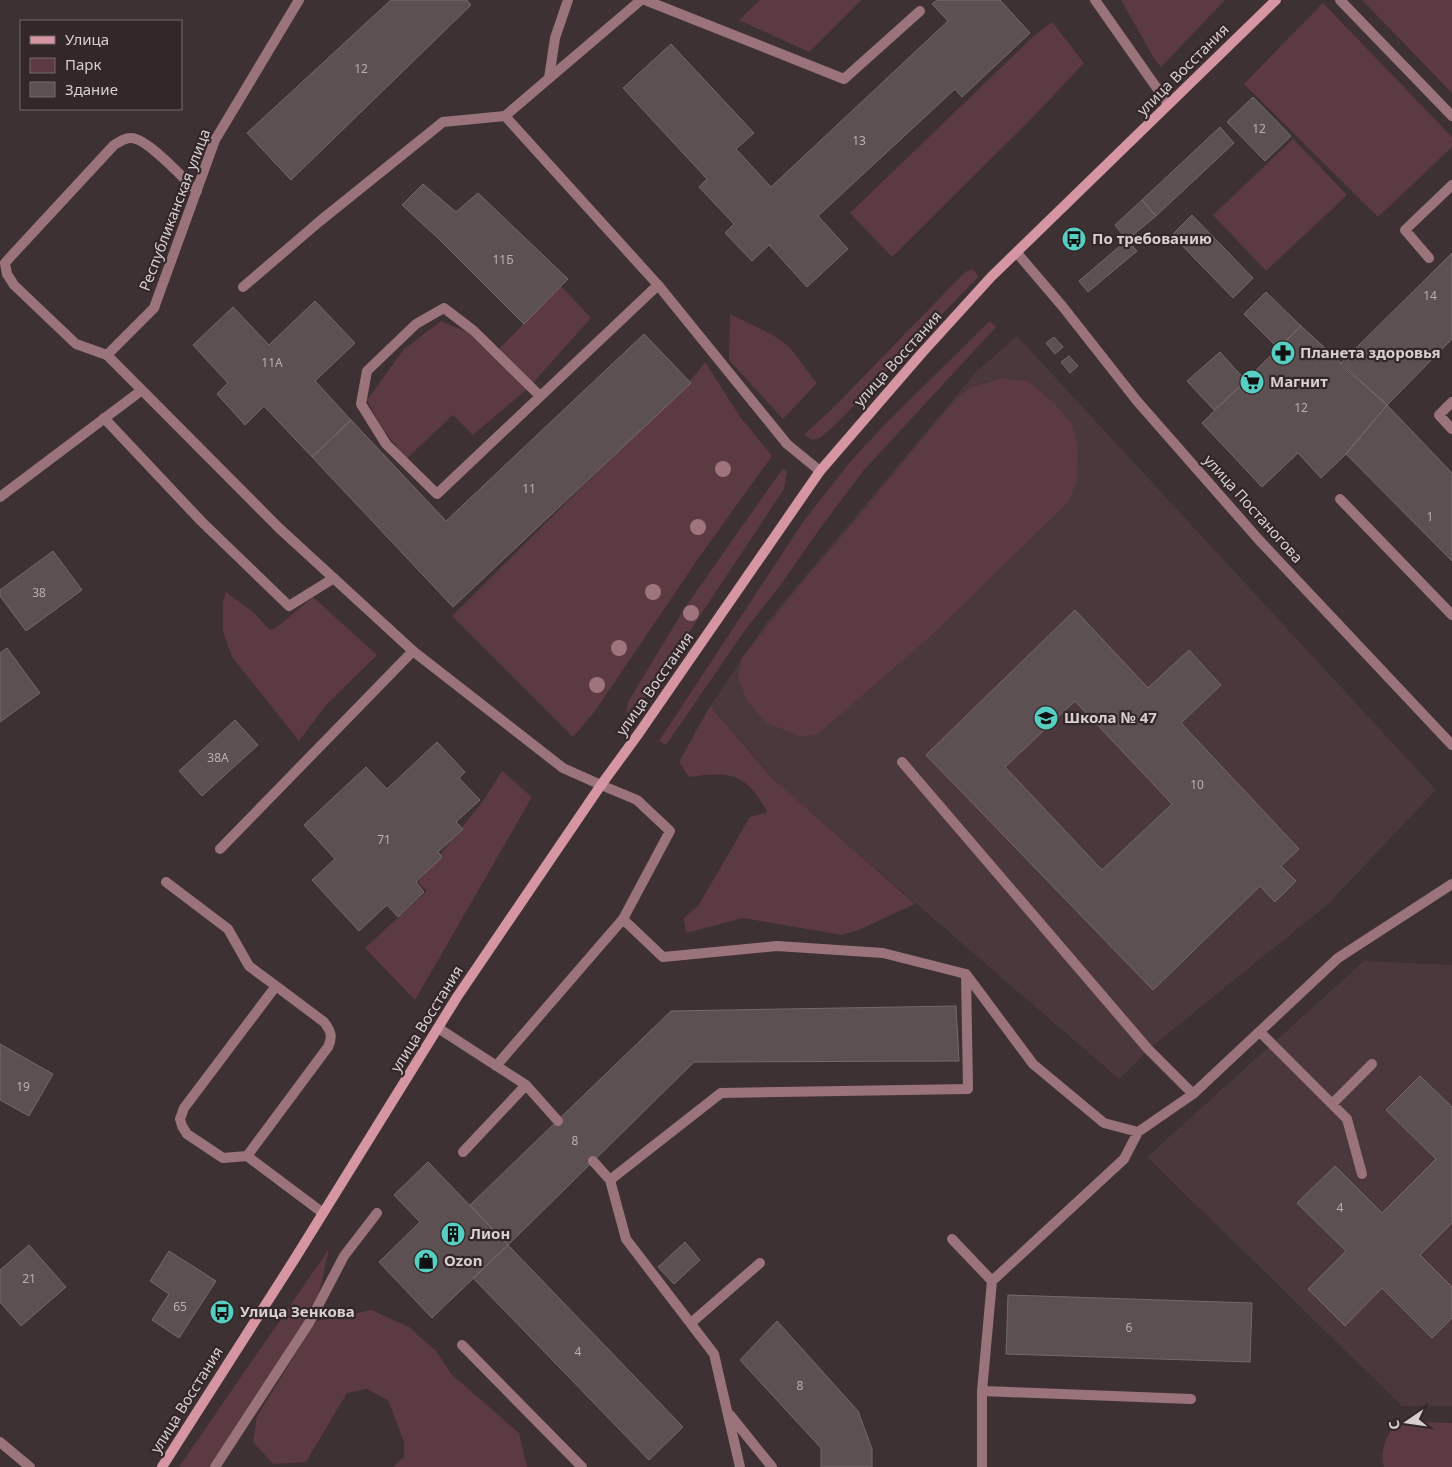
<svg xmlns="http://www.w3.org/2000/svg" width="1452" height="1467" viewBox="0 0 1452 1467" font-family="'Noto Sans',sans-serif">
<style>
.built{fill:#4b383c}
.green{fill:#5c3a41}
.building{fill:#5d5052;stroke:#76696b;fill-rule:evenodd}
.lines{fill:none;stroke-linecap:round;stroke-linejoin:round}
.lane{stroke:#9b737b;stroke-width:10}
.street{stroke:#9b737b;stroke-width:10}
.secondary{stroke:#d595a2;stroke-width:10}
.tree{fill:#a0747c}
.labels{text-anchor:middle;stroke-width:4.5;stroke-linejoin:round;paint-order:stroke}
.number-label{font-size:12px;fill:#b8afb0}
.street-label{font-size:15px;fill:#d7cfd0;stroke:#332729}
.poi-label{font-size:15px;font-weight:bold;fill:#d7cfd0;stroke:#332729;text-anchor:start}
</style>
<rect width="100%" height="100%" fill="#3d3133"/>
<!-- built -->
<path class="built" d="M1017,336L1436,790L1328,904L1149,1049L1119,1079L780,786L710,706L767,622L977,371Z
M1364,961L1452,965V1406H1402L1147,1157Z"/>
<!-- green -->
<path class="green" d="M760,0H861L809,52L739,20Z
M1121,0H1225L1161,67L1155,60Z
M1362,0H1452V93Z
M1323,3L1452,137V147L1378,217L1244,84Z
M1052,22L1084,63L1033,117L892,257L850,213L1035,35Z
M1293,139L1347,195L1266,271L1213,215Z
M972,269L979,276L833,427L820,438L812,440L804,435L838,403L965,272Z
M561,286L591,318L532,384L498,350Z
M730,314C749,324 772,332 788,346C798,356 807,372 817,383L783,419L729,360Z
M441,321L467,332L527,389L473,435L453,415L406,459L380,425L367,400L404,349Z
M990,321L996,327L864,470L821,527L782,583L743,633L666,745L659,741L803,522L850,462L887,422Z
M705,362L741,418L772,456L700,556L595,711L573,737L452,616L697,373Z
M1003,378L1029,382L1056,405L1072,424L1078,446L1077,481L1068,502L935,632L818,734L802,737L767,723L747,701L738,678L741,659L799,586L843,535L948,408L969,388Z
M783,468L787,472L784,489L644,700L630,716L626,711L628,702L684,609Z
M226,592L252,611L270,630L277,627L313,597L377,655L326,705L299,741L232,657L223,632V602Z
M710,706L773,779L915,904L861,929L842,935L743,918L686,933L684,918L698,906L750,817L767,812C747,773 730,771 689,777L679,762Z
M502,771L532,797L415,1000L365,948L427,891L418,882L483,801Z
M329,1249L317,1301L306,1327L215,1467H179Z
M372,1310L409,1327L437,1352L451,1374L519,1433L527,1467H393L404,1457V1442L388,1400L367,1389L347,1393L306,1462L273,1464L253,1442L257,1416L316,1321Z
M1414,1422L1452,1423V1467H1384C1379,1455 1386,1430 1398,1425C1403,1423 1409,1423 1414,1422Z"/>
<!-- building -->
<path class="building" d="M391,0H467L471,5L291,180L247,133Z
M937,0H1000L1030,33L962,97L955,89L818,216L848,249L807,287L769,245L752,261L725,233L734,224L699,187L707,179L623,88L671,44L754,133L736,149L771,187L948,21L932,4Z
M1253,97L1291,136L1265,161L1227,122Z
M1220,127L1234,143L1156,216L1142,200Z
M423,184L456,212L478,193L568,279L524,324L440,240L402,205Z
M1142,200L1156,216L1127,240L1115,225Z
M1192,215L1253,278L1233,298L1172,235Z
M1127,240L1137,251L1088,292L1079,281Z
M1452,253V339L1387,405L1340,364Z
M1266,292L1301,326L1278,348L1244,314Z
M315,301L355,343L315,381L351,420L312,457L264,406L245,425L217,394L228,383L193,345L233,307L269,345Z
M1301,326L1387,405L1346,454L1321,478L1298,453L1262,487L1202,423Z
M644,334L691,383L453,607L312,457L351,420L446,521Z
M1054,337L1063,347L1055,354L1046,343Z
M1220,352L1246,381L1214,410L1187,381Z
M1069,356L1078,366L1070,373L1061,362Z
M1387,405L1452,473V561L1346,454Z
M53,551L82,590L26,631L0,596V590Z
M1075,610L1148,688L1189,650L1221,685L1181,723L1299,849L1281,866L1296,881L1275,902L1260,886L1153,990L926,755ZM1075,701L1172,804L1102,870L1005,767Z
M7,648L40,693L0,722V653Z
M235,720L258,745L202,796L179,771Z
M437,742L465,772L459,778L480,800L456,822L463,829L438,852L442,857L416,882L424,892L398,917L387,905L359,931L312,880L335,859L304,825L366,767L387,789Z
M956,1006L959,1061L694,1062L508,1245L470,1205L671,1011Z
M0,1044L53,1074L29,1116L0,1100Z
M1420,1076L1452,1107V1223L1420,1255L1452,1287V1318L1432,1338L1382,1288L1345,1326L1308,1289L1346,1251L1297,1203L1335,1166L1382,1213L1436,1159L1386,1110Z
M428,1162L508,1245L432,1318L379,1262L420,1222L394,1195Z
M685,1242L700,1260L674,1284L658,1267Z
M29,1245L66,1287L21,1326L0,1302V1270Z
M508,1245L683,1427L649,1460L473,1278Z
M169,1251L216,1281L179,1338L152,1320L169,1294L150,1281Z
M1008,1295L1252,1303L1250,1362L1006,1354Z
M777,1321L858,1411L872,1449V1467H821V1448L740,1360Z"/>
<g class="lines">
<!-- lane -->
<path class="lane" d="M1340,0L1452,116
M549,78L555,38L568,0
M1429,258L1405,230L1452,185
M243,287L320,221L443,122L505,116
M107,355L76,344L14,285L7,274L5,263L13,254L114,145C121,141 127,136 136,139C151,143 184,179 197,191
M540,396L474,331L444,308L416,324L367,371L361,404L386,444L437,494L658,285
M1452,402L1439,415L1452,429
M1340,499L1452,615
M902,762L1148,1049L1193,1094
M601,785L637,800L670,831L623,919L663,957L777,946L883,953L966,974L1033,1064L1104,1123L1138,1132
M220,849L413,651
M166,882L228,929L249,966L276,986
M438,1028L526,1085L558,1121
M1260,1032L1347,1119L1362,1174
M496,1066L623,919
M1332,1104L1372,1064
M463,1152L526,1085
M247,1156L328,1047C333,1037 331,1031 324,1022L276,986L184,1108L180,1119L182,1126L187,1134L223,1158L247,1156L323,1213
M593,1161L610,1180L626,1239L714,1354L740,1467
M610,1180L721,1093L968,1089L966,974
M952,1239L992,1281
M691,1323L760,1263
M462,1345L582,1467
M982,1391L1191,1399
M730,1415L772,1467
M215,1467L309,1323L344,1256L377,1213
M982,1467V1391L992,1281L1124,1159L1138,1132L1193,1094L1338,958L1452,884"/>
<!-- street -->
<path class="street" d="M299,0L215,140L154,308L107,355L279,528L413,651L563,768L601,785
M641,0L505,116L658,285L787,444L820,471
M645,0L844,79L920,11
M1095,0L1168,104
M1017,253L1063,307L1137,401L1259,540L1452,745
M104,418L201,521L289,606L334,578
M0,497L142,390
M0,1442L30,1467"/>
<!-- secondary -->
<path class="secondary" d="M162,1467L294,1260L457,997L601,785L639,733L820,471L921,354L991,277L1276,0"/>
</g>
<!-- trees -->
<g class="tree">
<circle cx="723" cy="469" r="8"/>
<circle cx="698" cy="527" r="8"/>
<circle cx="653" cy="592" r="8"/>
<circle cx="691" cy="613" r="8"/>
<circle cx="619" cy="648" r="8"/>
<circle cx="597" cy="685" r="8"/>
</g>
<!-- icons -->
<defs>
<symbol id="bus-disc" viewBox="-11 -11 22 22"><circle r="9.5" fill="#57cec2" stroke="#332729"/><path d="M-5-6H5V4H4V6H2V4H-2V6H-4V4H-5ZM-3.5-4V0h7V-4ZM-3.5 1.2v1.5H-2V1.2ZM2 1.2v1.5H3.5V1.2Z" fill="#111"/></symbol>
<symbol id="pharmacy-disc" viewBox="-11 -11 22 22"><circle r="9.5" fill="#57cec2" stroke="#332729"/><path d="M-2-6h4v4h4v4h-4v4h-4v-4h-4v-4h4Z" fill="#111"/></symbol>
<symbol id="supermarket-disc" viewBox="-11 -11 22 22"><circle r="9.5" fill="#57cec2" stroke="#332729"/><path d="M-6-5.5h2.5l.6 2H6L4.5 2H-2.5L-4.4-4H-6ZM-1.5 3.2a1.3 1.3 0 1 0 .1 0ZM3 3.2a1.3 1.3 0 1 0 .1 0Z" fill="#111"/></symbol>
<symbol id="school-disc" viewBox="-11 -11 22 22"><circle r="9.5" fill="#57cec2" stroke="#332729"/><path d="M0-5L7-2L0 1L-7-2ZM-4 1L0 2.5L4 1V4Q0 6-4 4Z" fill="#111"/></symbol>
<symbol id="building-disc" viewBox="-11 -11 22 22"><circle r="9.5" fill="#57cec2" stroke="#332729"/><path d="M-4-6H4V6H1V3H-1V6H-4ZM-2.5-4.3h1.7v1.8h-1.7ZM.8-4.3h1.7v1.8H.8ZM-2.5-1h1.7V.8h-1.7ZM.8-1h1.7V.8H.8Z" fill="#111"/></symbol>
<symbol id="shop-disc" viewBox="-11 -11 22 22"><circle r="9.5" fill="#57cec2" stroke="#332729"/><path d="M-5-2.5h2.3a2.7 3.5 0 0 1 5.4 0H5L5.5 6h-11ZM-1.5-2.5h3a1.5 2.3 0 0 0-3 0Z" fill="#111"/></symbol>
</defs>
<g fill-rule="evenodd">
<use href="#bus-disc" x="1060" y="225" width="28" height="28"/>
<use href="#pharmacy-disc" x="1269" y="339" width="28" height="28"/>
<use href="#supermarket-disc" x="1238" y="368" width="28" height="28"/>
<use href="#school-disc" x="1032" y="704" width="28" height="28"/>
<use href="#building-disc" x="439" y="1220" width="28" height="28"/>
<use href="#shop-disc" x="412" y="1247" width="28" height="28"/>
<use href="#bus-disc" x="208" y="1298" width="28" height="28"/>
</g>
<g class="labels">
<!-- number labels -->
<g class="number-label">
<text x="361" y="73">12</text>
<text x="1259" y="133">12</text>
<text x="859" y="145">13</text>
<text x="503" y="264">11Б</text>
<text x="1430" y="300">14</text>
<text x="272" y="367">11А</text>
<text x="1301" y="412">12</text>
<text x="529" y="493">11</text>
<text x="1430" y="521">1</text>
<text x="39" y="597">38</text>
<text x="218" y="762">38А</text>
<text x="1197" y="789">10</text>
<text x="384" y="844">71</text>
<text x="23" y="1091">19</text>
<text x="575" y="1145">8</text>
<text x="1340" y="1212">4</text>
<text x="29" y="1283">21</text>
<text x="180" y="1311">65</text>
<text x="1129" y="1332">6</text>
<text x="578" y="1356">4</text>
<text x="800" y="1390">8</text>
</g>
<!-- street labels -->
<g class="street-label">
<text transform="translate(1183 70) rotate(-45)" y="5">улица Восстания</text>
<text transform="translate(175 210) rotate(-69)" y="5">Республиканская улица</text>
<text transform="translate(898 359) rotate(-48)" y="5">улица Восстания</text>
<text transform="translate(1253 509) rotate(48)" y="5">улица Постаногова</text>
<text transform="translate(655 684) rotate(-55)" y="5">улица Восстания</text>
<text transform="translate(427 1019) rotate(-58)" y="5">улица Восстания</text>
<text transform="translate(187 1400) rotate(-58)" y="5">улица Восстания</text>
</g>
<!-- poi labels -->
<g class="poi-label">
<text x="1092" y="244">По требованию</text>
<text x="1300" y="358">Планета здоровья</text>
<text x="1270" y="387">Магнит</text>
<text x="1064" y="723">Школа № 47</text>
<text x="470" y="1239">Лион</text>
<text x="444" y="1266">Ozon</text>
<text x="240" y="1317">Улица Зенкова</text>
</g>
</g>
<!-- legend -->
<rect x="20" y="20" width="162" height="90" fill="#332729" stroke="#756a6c"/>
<rect x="30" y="36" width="25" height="8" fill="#d595a2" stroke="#756a6c"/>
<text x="65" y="45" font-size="15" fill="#d7cfd0">Улица</text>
<rect x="30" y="58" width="25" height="15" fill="#5c3a41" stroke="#756a6c"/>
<text x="65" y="70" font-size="15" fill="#d7cfd0">Парк</text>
<rect x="30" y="82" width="25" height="15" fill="#5d5052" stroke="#756a6c"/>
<text x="65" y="95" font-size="15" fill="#d7cfd0">Здание</text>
<!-- north arrow -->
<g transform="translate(1407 1422) rotate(257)" stroke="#332729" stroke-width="4" paint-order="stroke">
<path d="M0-4L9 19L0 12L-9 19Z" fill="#d7cfd0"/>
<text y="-8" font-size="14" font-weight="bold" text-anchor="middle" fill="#d7cfd0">С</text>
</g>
</svg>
